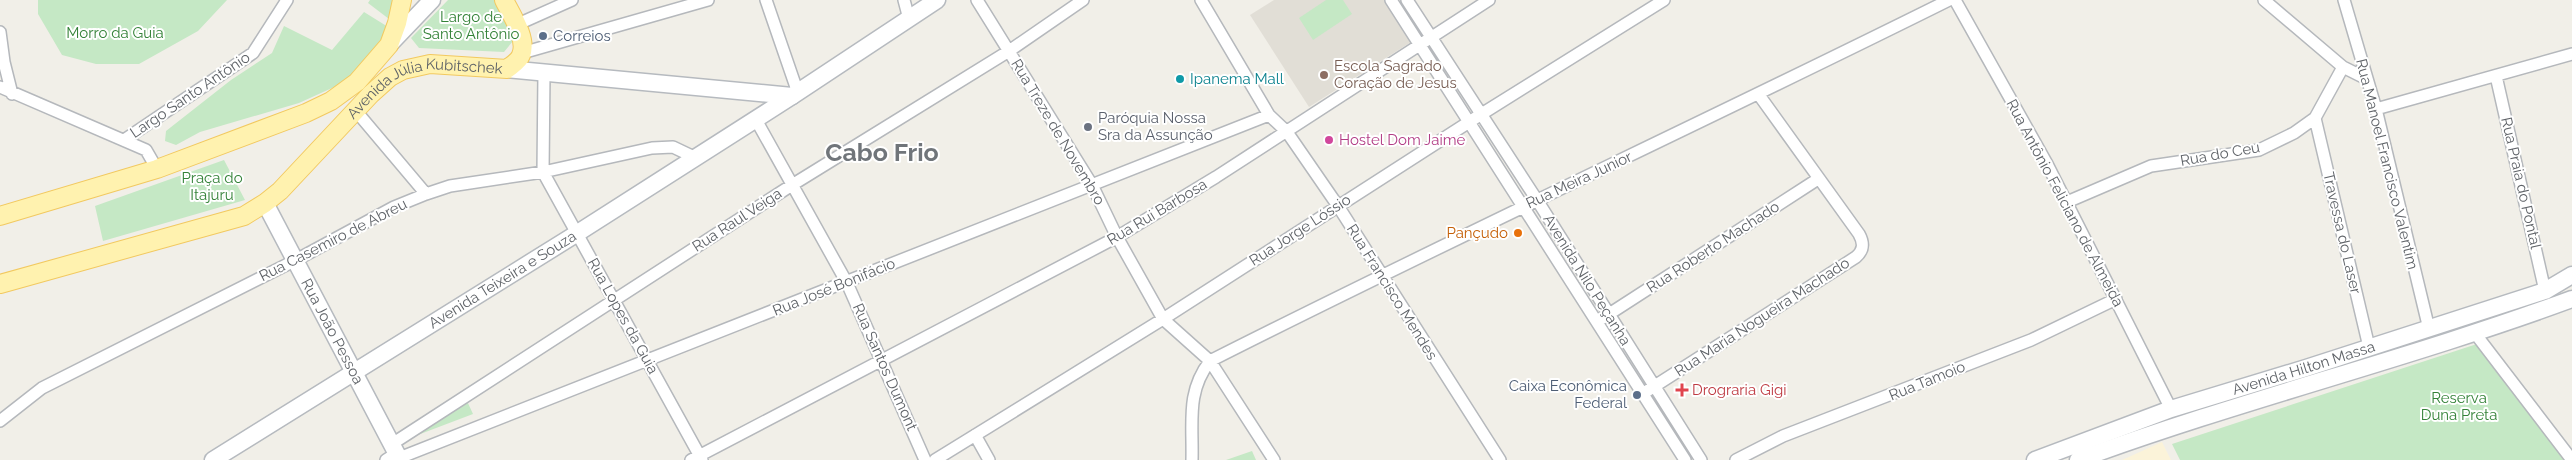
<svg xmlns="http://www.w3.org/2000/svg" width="2572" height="460" viewBox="0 0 2572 460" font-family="Raleway,sans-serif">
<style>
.education{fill:#e1ded6}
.green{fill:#c5e8c5}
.sand{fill:#fbf3d9}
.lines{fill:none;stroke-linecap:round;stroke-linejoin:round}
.street-casing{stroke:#b5b8bc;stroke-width:14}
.secondary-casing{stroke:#b6babf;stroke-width:19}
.primary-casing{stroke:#f2c960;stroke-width:20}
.street{stroke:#fff;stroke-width:11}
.secondary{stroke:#fff;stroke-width:16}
.primary{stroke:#fff2af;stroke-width:18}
.service-dot{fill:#5c6f8a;stroke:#fff;stroke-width:2}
.education-dot{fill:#8d6e63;stroke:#fff;stroke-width:2}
.culture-dot{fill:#0f9aa8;stroke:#fff;stroke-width:2}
.worship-dot{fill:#6b7280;stroke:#fff;stroke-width:2}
.hotel-dot{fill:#d1479c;stroke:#fff;stroke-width:2}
.food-dot{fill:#e8710a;stroke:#fff;stroke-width:2}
.health-dot{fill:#e0444e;stroke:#fff;stroke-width:2}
.labels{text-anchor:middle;stroke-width:4;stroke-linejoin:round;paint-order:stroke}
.park-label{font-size:15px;fill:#348238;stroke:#fff}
.service-label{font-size:15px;fill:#4e5e75;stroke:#fff;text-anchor:start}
.education-label{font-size:15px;fill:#785e54;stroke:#fff;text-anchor:start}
.culture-label{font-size:15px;fill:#0d838f;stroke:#fff;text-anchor:start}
.street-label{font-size:15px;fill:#5f6368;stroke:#fff}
.worship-label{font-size:15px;fill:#5b616d;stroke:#fff;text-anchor:start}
.hotel-label{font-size:15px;fill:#b23c85;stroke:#fff;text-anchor:start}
.food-label{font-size:15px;fill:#c56008;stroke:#fff;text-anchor:end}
.health-label{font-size:15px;fill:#be3a42;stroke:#fff;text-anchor:start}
.town-label{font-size:25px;font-weight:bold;fill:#70757a;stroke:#fff}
</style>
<rect width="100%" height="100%" fill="#f1efe8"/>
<!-- education -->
<path class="education" d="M1274,0H1384L1411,42L1309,107L1250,15Z"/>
<!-- green -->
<path class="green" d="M38,0H227L198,31L139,64H96L62,55L38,14Z
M370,0H393L389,19L368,3Z
M448,0H495L512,32L513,41L504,52L419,48L411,38Z
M1326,0H1343L1352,14L1313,40L1299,18Z
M364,12L393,30L354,78L299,103L200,132L176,145L165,141L166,131L231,80L272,53L284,26L332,50Z
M224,160L245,200L103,241L95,206Z
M2480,343L2565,460H2180L2172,444Z
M467,401L473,414L415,436Z
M1252,451L1256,460H1226Z"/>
<!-- sand -->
<path class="sand" d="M2162,442L2171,460H2122Z"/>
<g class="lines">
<defs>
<path id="street" d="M766,0L798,93
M904,0L909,19
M977,0L1092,185L1117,237L1163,319L1210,361L1274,460
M1201,0L1269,115L1287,132L1338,206L1500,460
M1391,0L1685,460
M1407,0L1537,200L1701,460
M1955,0L2047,164L2171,409
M2264,0L2343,67L2365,78
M2344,0L2376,109L2429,329
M516,25L572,0
M0,32L4,62L12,94
M522,53L708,0
M544,73L543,172L702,460
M2496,76L2545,291
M0,87L146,150L157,169
M2376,109L2572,54
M356,111L426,194
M755,118L847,283L925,460
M2315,118L2369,347
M124,140L253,53L287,0
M2067,202L2151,166L2259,150L2294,133L2315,118L2343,67
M1603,318L1818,179
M2474,332L2572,460
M1647,391L1856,257C1864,250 1864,243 1859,234L1759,95
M0,421L42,388L296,260L394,207L426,194L450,186L543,172L652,148L673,147L694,157
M975,435L989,460
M392,444L792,185L1009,51L1083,0
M399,458L1269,115
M386,460L397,453
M691,460L1117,237L1216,177L1489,0
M935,460L1163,319L1480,115L1664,0
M1192,460C1193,422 1186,392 1210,361C1455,237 1704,122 1949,0
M1736,460L1783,436L2031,340L2116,299"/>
<g id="secondary">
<path d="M389,45L432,0"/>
<path d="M507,69L792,96L937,0"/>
<path id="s1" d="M265,203L400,460"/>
<path id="s2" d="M213,460L576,234L792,96"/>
<path id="s3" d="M2035,460L2171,409L2306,368L2545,291L2572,275"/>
<path d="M2078,460C2241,400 2409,359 2572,299"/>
</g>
<g id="primary">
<path d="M0,216L157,169L306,113L331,101L357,82L389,45L397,23L402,0"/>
<path id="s4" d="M0,284L244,216L265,203L280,191L371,94L390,77L403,70L430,64L507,69C512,65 519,61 521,55C528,39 511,14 504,0"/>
</g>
</defs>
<!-- street casing -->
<use href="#street" class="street-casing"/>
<!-- secondary casing -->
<use href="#secondary" class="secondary-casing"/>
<!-- primary casing -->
<use href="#primary" class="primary-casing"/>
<!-- street -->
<use href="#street" class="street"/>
<!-- secondary -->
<use href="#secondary" class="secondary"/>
<!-- primary -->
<use href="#primary" class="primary"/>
</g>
<!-- markers -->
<g class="service-dot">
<circle cx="543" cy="36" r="5"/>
<circle cx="1637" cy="395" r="5"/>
</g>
<circle class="education-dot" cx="1324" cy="75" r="5"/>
<circle class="culture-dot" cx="1180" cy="79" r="5"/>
<circle class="worship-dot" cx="1088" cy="127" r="5"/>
<circle class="hotel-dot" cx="1329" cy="140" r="5"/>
<circle class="food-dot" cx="1518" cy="233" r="5"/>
<path class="health-dot" d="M1679.5 382.5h5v5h5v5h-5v5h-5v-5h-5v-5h5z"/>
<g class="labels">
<!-- park labels -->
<g class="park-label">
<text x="471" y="22">Largo de<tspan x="471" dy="17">Santo Antônio</tspan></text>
<text x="115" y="38">Morro da Guia</text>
<text x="212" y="183">Praça do<tspan x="212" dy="17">Itajuru</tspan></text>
<text x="2459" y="403">Reserva<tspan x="2459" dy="17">Duna Preta</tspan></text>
</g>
<!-- service labels -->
<g class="service-label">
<text x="553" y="41">Correios</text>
<text x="1627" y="391" text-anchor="end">Caixa Econômica<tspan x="1627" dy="17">Federal</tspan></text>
</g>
<!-- education labels -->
<g class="education-label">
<text x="1334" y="71">Escola Sagrado<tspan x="1334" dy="17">Coração de Jesus</tspan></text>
</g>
<!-- culture labels -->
<g class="culture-label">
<text x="1190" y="84">Ipanema Mall</text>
</g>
<!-- street labels -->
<g class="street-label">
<text transform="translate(190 95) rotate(-34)" y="5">Largo Santo Antônio</text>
<text dy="5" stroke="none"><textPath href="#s4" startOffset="485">Avenida Júlia Kubitschek</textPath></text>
<text transform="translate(1058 132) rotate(59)" y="5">Rua Treze de Novembro</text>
<text transform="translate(2220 154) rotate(-10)" y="5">Rua do Ceu</text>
<text transform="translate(2387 164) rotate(76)" y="5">Rua Manoel Francisco Valentim</text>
<text transform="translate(1579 180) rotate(-25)" y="5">Rua Meira Junior</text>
<text transform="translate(2521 183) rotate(77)" y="5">Rua Praia do Pontal</text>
<text transform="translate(2065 203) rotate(62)" y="5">Rua Antônio Feliciano de Almeida</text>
<text transform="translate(1157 212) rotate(-31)" y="5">Rua Rui Barbosa</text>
<text transform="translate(737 220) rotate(-33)" y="5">Rua Raul Veiga</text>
<text transform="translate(1300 230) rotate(-33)" y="5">Rua Jorge Lóssio</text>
<text transform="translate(2342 233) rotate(77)" y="5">Travessa do Laser</text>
<text transform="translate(333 240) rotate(-27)" y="5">Rua Casemiro de Abreu</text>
<text transform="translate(1713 247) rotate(-33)" y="5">Rua Roberto Machado</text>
<text dy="5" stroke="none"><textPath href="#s2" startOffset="341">Avenida Teixeira e Souza</textPath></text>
<text transform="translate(1587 280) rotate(58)" y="5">Avenida Nilo Peçanha</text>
<text transform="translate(834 287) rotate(-22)" y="5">Rua José Bonifácio</text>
<text transform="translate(1392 292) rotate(58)" y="5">Rua Francisco Mendes</text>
<text transform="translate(623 316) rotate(61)" y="5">Rua Lopes da Guia</text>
<text transform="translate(1762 317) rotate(-33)" y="5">Rua Maria Nogueira Machado</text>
<text dy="5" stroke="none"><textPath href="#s1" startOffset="145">Rua João Pessoa</textPath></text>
<text transform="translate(885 367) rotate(66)" y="5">Rua Santos Dumont</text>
<text dy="5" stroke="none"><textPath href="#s3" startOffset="284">Avenida Hilton Massa</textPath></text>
<text transform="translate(1927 381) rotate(-22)" y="5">Rua Tamoio</text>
</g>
<!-- worship labels -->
<g class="worship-label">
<text x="1098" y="123">Paróquia Nossa<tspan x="1098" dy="17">Sra da Assunção</tspan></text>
</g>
<!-- hotel labels -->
<g class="hotel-label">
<text x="1339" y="145">Hostel Dom Jaime</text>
</g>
<!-- food labels -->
<g class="food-label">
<text x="1508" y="238">Pançudo</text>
</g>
<!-- health labels -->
<g class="health-label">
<text x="1692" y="395">Drograria Gigi</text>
</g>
<!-- town labels -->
<g class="town-label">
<text x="882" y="161">Cabo Frio</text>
</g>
</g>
</svg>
